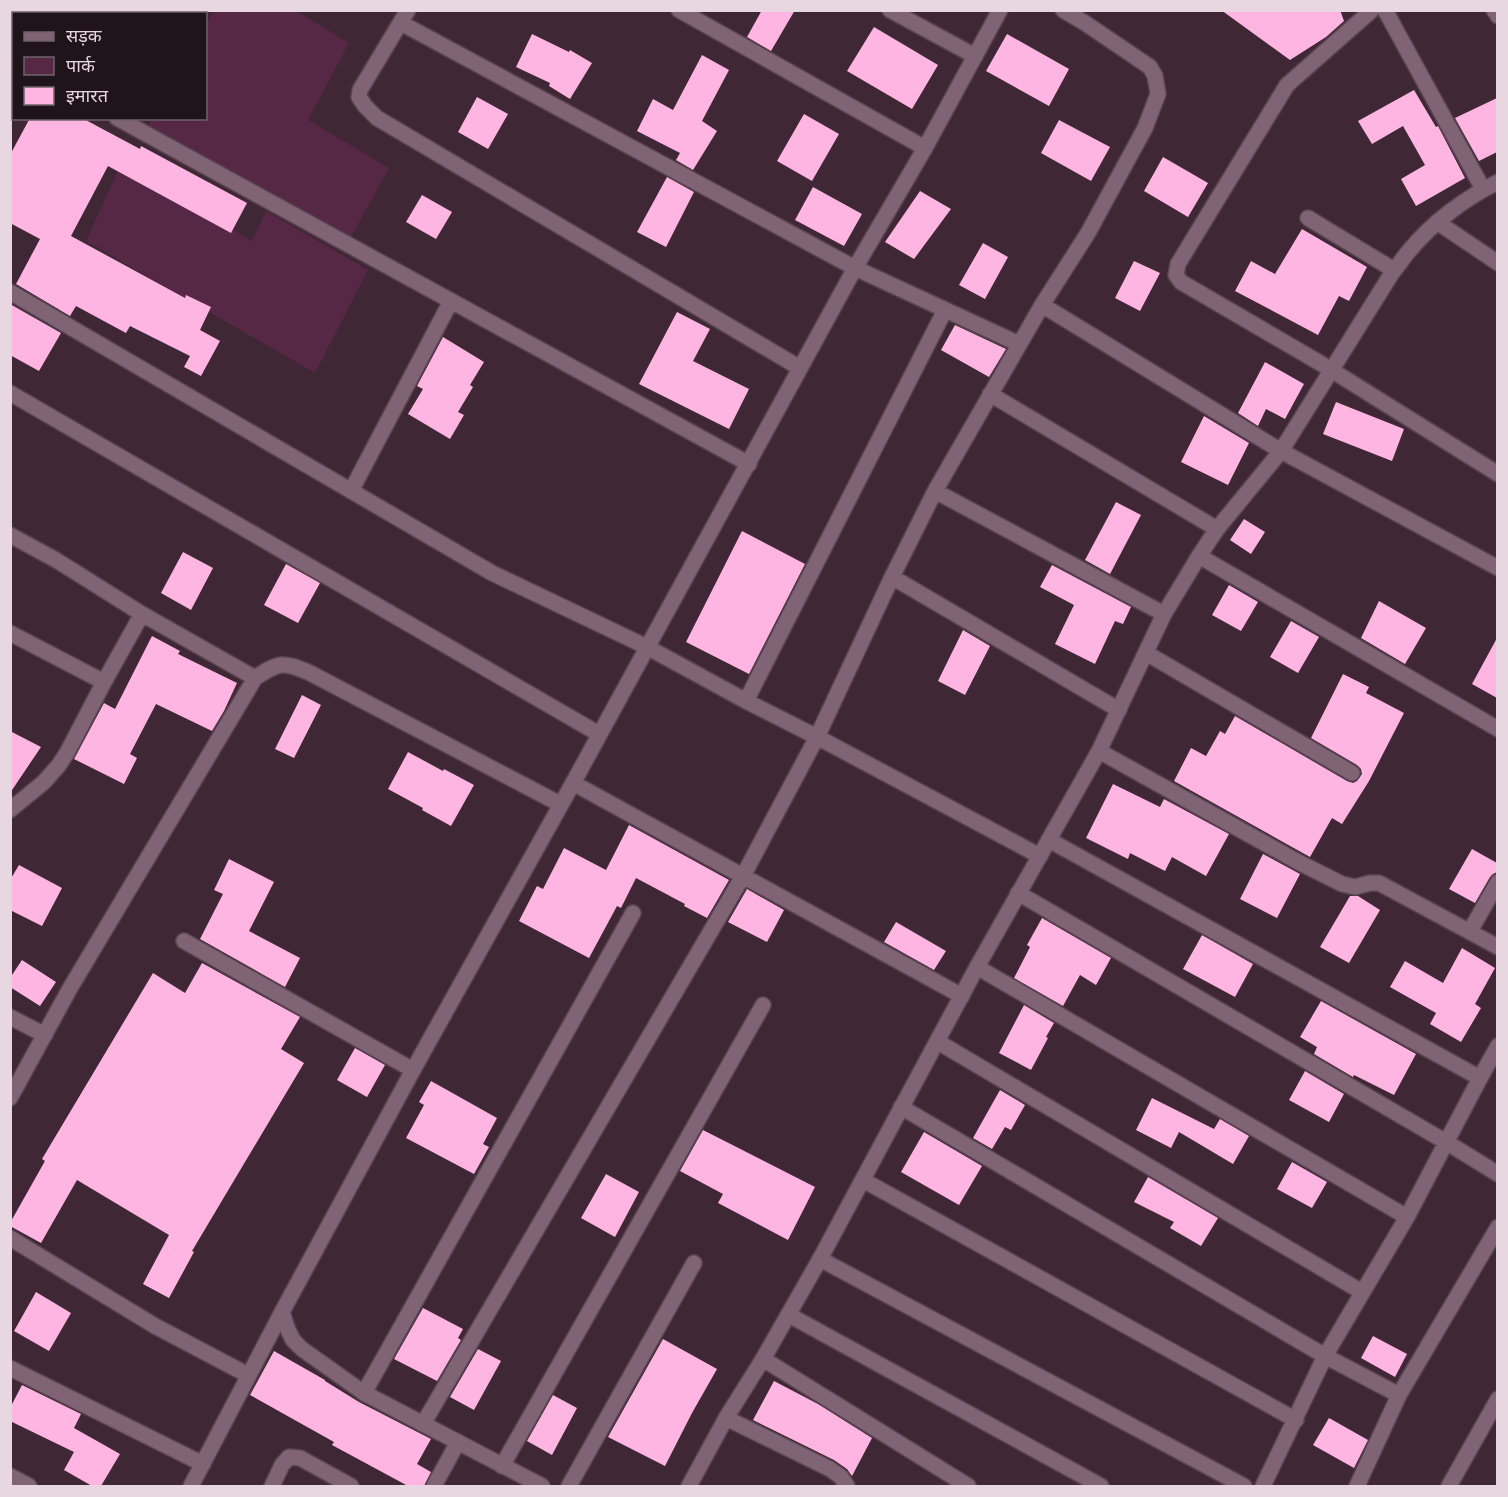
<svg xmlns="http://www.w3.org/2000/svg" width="1508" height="1497" viewBox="0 0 1508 1497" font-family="Literata,'Noto Sans Devanagari',serif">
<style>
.green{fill:#572746}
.building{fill:#ffb5e1}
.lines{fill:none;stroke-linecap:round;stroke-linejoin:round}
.street-casing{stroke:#584350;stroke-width:18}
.secondary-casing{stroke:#584350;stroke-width:18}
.street{stroke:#806374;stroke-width:15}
.secondary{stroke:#806374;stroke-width:15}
</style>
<rect width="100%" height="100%" fill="#402736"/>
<!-- green -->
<path class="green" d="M213,11H296L349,43L308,120L389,168L351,237L149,125L152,119L206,118V24Z
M121,164L252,241L266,211L368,270L315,373L86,241Z"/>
<!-- building -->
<path class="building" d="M762,10H795L771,51L747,37Z
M1221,10H1340L1344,21L1326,37L1290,60Z
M874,27L938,65L912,109L847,71Z
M532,34L569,52L570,50L592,63L570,99L549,86L550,83L516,67Z
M1007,34L1069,69L1049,106L986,71Z
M702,55L729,70L702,121L717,131L693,170L676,160L680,153L637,131L653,99L673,110Z
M1414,90L1436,127L1438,126L1465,178L1416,206L1401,179L1425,165L1403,126L1372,144L1358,121Z
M477,97L508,114L488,149L458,132Z
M1497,98V152L1479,161L1455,118Z
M804,114L839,134L812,181L777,161Z
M30,118H82L140,149L141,146L247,203L231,233L108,166L71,236L185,298L186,295L211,307L200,330L220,341L201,376L184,367L190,356L130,326L126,333L76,306L70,316L16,284L40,239L10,223V155Z
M1059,120L1110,147L1091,181L1041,153Z
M1163,157L1208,183L1188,217L1144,191Z
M667,177L694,192L666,247L637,232Z
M813,187L862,214L844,246L795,220Z
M920,191L951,209L914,259L885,242Z
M422,195L452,212L436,239L406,222Z
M1302,229L1367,267L1349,301L1339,296L1318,335L1235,291L1251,261L1275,274Z
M983,243L1008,257L985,299L959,285Z
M1134,261L1160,273L1140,311L1115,298Z
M10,304L61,333L39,371L10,355Z
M677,312L710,329L693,361L749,389L729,429L639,384Z
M955,325L1006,349L989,377L941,350Z
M443,337L484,362L470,385L473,387L458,412L464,415L450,439L408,414L423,389L417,386Z
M1265,362L1304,384L1285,419L1266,409L1258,426L1238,413Z
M1336,402L1404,429L1392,461L1323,434Z
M1204,416L1249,443L1228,485L1181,462Z
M1116,502L1141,515L1110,574L1085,560Z
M1244,519L1265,532L1251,554L1230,540Z
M742,531L805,564L749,674L686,642Z
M183,552L213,568L191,610L161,593Z
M286,564L320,583L298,623L264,605Z
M1052,565L1131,607L1123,624L1115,621L1095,664L1055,644L1074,605L1040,587Z
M1229,585L1258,602L1241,631L1212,615Z
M1379,601L1426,628L1405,664L1361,638Z
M1291,621L1319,637L1298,673L1270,657Z
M963,630L990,646L965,695L938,681Z
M152,636L180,651L178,654L237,683L224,711L212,731L156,704L130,754L137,758L124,784L74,759L104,703L115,709Z
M1497,638V698L1472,684Z
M1343,674L1369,687L1366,693L1404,713L1369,781L1342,824L1332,818L1310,857L1174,781L1191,748L1206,756L1220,731L1225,734L1235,716L1347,781L1353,783L1357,781L1362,774L1361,769L1357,765L1311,738Z
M302,695L321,705L294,758L275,749Z
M10,731L41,747L10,793Z
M408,752L443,771L444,769L474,785L451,826L422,810L423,808L388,789Z
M1113,784L1160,807L1164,799L1229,834L1206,876L1172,857L1165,871L1130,853L1128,859L1086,838Z
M629,825L729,880L707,918L684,906L685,904L636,878L621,908L617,906L589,958L519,921L537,886L543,889L564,848L606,870Z
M1472,849L1497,863V872L1493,874L1490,877L1475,903L1449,889Z
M1263,854L1300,874L1277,918L1240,899Z
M229,859L274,882L249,931L300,958L285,987L200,939L223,894L214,890Z
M19,865L62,888L42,926L10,910V880Z
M747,889L784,910L767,942L728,922Z
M1350,896H1358L1380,910L1349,963L1320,947Z
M1042,918L1111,958L1096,985L1080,975L1063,1006L1014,978L1030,947L1027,945Z
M896,922L946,951L934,970L884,942Z
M1202,935L1253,964L1235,997L1183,969Z
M1462,948L1495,968L1475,1004L1481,1008L1461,1042L1430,1024L1436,1013L1390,987L1405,961L1443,983Z
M22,960L56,982L40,1006L10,987V978Z
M202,963L300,1017L281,1049L304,1063L192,1251L194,1252L169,1298L143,1284L169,1235L77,1180L41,1243L10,1226V1223L45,1161L42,1159L153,973L185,993Z
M1321,1001L1416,1054L1394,1095L1354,1075L1353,1077L1314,1054L1317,1047L1300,1037Z
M1024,1005L1054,1023L1046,1037L1048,1038L1031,1070L999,1053Z
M355,1048L385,1065L367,1097L337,1080Z
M1305,1071L1344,1094L1329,1122L1289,1100Z
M431,1081L497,1118L483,1144L489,1147L474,1174L406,1138L424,1105L419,1102Z
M1000,1090L1025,1105L1011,1130L1005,1127L992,1149L973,1138Z
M1152,1098L1214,1129L1220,1119L1249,1136L1233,1164L1179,1132L1171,1148L1136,1130Z
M703,1130L815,1187L788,1240L718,1203L723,1194L680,1171Z
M924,1132L982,1166L959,1205L901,1172Z
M1292,1162L1327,1182L1312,1208L1277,1189Z
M606,1174L639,1192L615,1237L581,1218Z
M1148,1177L1218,1218L1201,1246L1170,1228L1174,1222L1134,1202Z
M36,1292L71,1313L49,1351L14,1331Z
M423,1308L463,1329L458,1338L461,1340L437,1381L394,1359Z
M1373,1336L1407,1354L1395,1377L1361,1358Z
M663,1339L717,1369L692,1413L665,1466L608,1437Z
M478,1349L501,1361L474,1410L450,1397Z
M274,1351L325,1380V1381L359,1402L431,1439L417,1464L431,1472L424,1486H408L332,1445L334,1442L250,1395Z
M774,1381L818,1404L872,1438L852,1476L847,1469L834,1460L753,1420Z
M22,1385L81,1414L74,1428L120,1454L101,1486H92L64,1470L74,1452L10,1421V1408Z
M553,1395L577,1408L552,1455L527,1441Z
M1329,1418L1368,1440L1354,1468L1313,1445Z"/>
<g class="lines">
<defs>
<path id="street" d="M408,10L360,90L359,97L365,106L377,118L800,368
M679,10L925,148
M890,10L975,56
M1372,10L1287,85L1178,264L1176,275L1181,282L1320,363L1498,474
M1385,10L1483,189
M1494,10L1498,16
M40,14L42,10
M401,23L855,268L1019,344
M10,65L14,60
M117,118L749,464
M1308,218L1394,270
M1437,222L1498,263
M10,292L492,573L647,647L746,701L817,737L1040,856
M1042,305L1281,451L1498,568
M10,393L599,734
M990,394L1217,529
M351,491L451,301
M935,491L1164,614
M10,535L56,560L142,614L255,678
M1199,556L1498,729
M892,577L1119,710
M10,633L104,682
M1146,653L1352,773
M746,701L945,310
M1099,751L1300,863L1342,884L1355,887L1370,883H1379L1498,947
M573,783L962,996
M10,810L44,782L59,765L68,751L104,682L142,614
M1049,840L1480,1078L1407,1217L1325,1356L1263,1486
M1018,893L1446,1142L1498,1174
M1470,931L1498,882
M184,941L413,1070
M977,967L1407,1217
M10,1017L45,1035
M938,1042L1362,1292
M1480,1078L1498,1046
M10,1098L69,990L255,678C279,662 283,661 310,673L560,804
M901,1107L1325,1356L1399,1395
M863,1180L1296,1420
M10,1238L155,1326L248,1375
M820,1259L1244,1486
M789,1315L1101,1486
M763,1359L968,1486
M10,1368L203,1464
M364,1393L633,913
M726,1418L830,1469L841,1477L847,1486
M423,1424L743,876L817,737L892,577L935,491L1042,305L1088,233L1145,128L1158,94L1155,76L1150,67L1085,23L1063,10
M502,1466L763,1005
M10,1476L29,1486
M191,1486L282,1312
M272,1486L282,1465L289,1457L300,1458L351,1486
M434,1486L458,1442
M569,1486L694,1263
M1357,1486L1399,1395L1498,1227
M1449,1486L1498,1399"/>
<path id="secondary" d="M542,1486L364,1393L302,1349L293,1340L288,1330L282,1312L413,1070L573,783L855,268L925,148L1000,10
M689,1486L726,1418L763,1359L820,1259L977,967L1099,751L1164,614L1199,556L1217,529L1281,451L1392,273C1398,266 1403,258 1409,251C1432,223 1465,198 1498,182"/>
</defs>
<!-- street casing -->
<use href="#street" class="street-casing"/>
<!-- secondary casing -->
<use href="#secondary" class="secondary-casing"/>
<!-- street -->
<use href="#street" class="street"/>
<!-- secondary -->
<use href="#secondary" class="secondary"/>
</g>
<!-- border -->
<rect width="1508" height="1497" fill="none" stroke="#e8d7e0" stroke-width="24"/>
<!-- legend -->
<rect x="12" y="12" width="195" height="108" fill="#20141b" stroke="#70626a" stroke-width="1.5"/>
<rect x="24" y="32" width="30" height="9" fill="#806374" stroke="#70626a" stroke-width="1.5"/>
<text x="66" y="42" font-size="18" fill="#e8d7e0">सड़क</text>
<rect x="24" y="57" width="30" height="18" fill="#572746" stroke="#70626a" stroke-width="1.5"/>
<text x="66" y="72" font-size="18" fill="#e8d7e0">पार्क</text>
<rect x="24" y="87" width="30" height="18" fill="#ffb5e1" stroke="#70626a" stroke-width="1.5"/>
<text x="66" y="102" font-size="18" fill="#e8d7e0">इमारत</text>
</svg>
